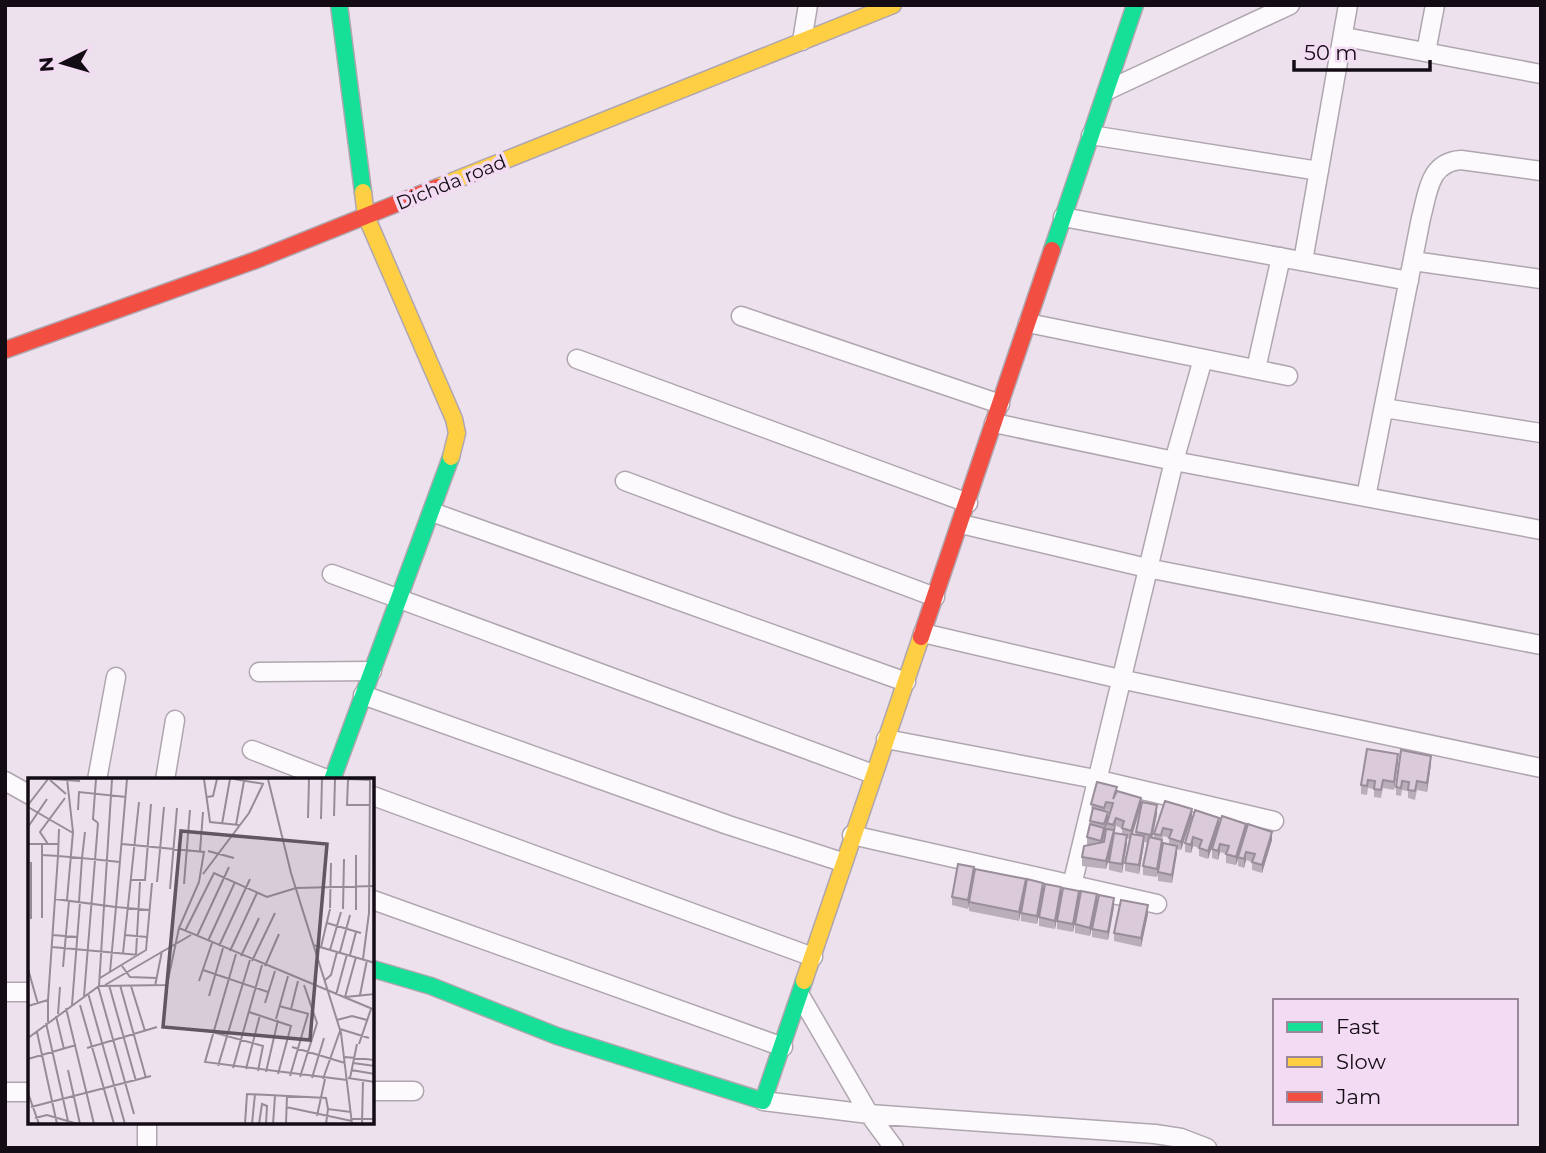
<svg xmlns="http://www.w3.org/2000/svg" width="1546" height="1153" viewBox="0 0 1546 1153" font-family="Montserrat,sans-serif">
<style>
.lines{fill:none;stroke-linecap:round;stroke-linejoin:round}
.street-casing{stroke:#afa6af;stroke-width:21}
.fast-casing{stroke:#afa6af;stroke-width:19}
.slow-casing{stroke:#afa6af;stroke-width:19}
.jam-casing{stroke:#afa6af;stroke-width:19}
.street{stroke:#fcfafc;stroke-width:18}
.fast{stroke:#16e098;stroke-width:16}
.slow{stroke:#ffcf43;stroke-width:16}
.jam{stroke:#f24e42;stroke-width:16}
.wall{fill:#bbaebb;fill-rule:evenodd}
.shaded-wall{fill:#998d99}
.building{fill:#dacada;stroke:#998d99;stroke-width:2}
.labels{text-anchor:middle;stroke-width:7;stroke-linejoin:round;paint-order:stroke}
.street-label{font-size:19px;fill:#140c14;stroke:#f3dbf3}
.inset-road{fill:none;stroke:#968c96;stroke-width:2}
.view{fill:#605760;fill-opacity:0.15;stroke:#605760;stroke-width:3.5}
.inset-edge{fill:none;stroke:#140c14;stroke-width:3.5}
</style>
<rect width="100%" height="100%" fill="#ede1ed"/>
<g class="lines">
<defs>
<path id="street" d="M1345,37L1541,74
M802,41L808,5
M1426,52L1435,5
M1108,90L1290,5
M1091,135L1319,171
M1063,217L1409,281
M1303,261L1348,5
M1413,261L1541,279
M741,316L1000,404
M1028,323L1288,376
M577,359L968,503
M1256,369L1281,257
M1384,408L1541,433
M994,423L1174,461L1541,530
M625,481L935,597
M1366,497L1421,218C1428,192 1429,162 1461,160L1541,171
M432,512L906,682
M961,524L1147,568L1541,645
M332,574L873,774
M923,633L1120,679L1541,768
M259,672L372,671
M363,695L728,825L842,862
M886,739L1095,779L1274,821
M252,750L329,780
M97,780L116,677
M165,780L175,720
M5,781L30,795
M373,796L813,957
M852,835L1157,904
M1072,885L1174,461L1203,359
M373,900L783,1047
M5,992H30
M801,997L869,1114L894,1148
M373,1091H414
M5,1092H30
M763,1101L869,1114L1155,1134L1181,1138L1207,1148
M147,1123V1148"/>
<path id="fast" d="M339,5L363,192
M1052,250L1135,5
M332,780L451,457
M373,969L431,986L557,1036L763,1101L804,981"/>
<path id="slow" d="M438,187L893,5
M363,192L366,216L454,419L457,433L451,457
M804,981L921,637"/>
<path id="jam" d="M5,350L256,260L438,187
M921,637L1052,250"/>
</defs>
<!-- street casing -->
<use href="#street" class="street-casing"/>
<!-- fast casing -->
<use href="#fast" class="fast-casing"/>
<!-- slow casing -->
<use href="#slow" class="slow-casing"/>
<!-- jam casing -->
<use href="#jam" class="jam-casing"/>
<!-- street -->
<use href="#street" class="street"/>
<!-- fast -->
<use href="#fast" class="fast"/>
<!-- slow -->
<use href="#slow" class="slow"/>
<!-- jam -->
<use href="#jam" class="jam"/>
</g>
<!-- wall -->
<path class="wall" d="M1367,749L1398,762L1394,790L1383,788L1381,798L1374,797V789L1368,788L1367,795L1361,794V785Z
M1401,750L1431,764L1427,792L1417,790L1415,800L1408,798V791L1402,790L1401,796L1396,795V787Z
M1117,792L1133,834L1136,835V832L1157,814L1152,838H1154V834L1165,801L1192,817L1181,850L1177,849L1172,883L1158,881V872L1169,844V838L1163,836L1157,877L1143,875V866L1148,843L1144,842L1139,874L1125,871V863L1130,839L1127,838L1122,873L1109,870V862L1112,847L1106,869L1082,866V857L1087,845V837L1092,813L1091,804ZM1106,810L1111,811L1107,823V829L1103,842L1108,820ZM1116,826L1122,828V834L1114,836Z
M1195,810L1219,826L1208,859L1199,856V848L1193,846L1191,853L1185,852V843Z
M1222,816L1246,831L1272,840L1262,873L1252,870V862L1246,860L1244,868L1238,866V859L1236,865L1226,863V854L1220,852L1218,860L1212,858V849Z
M974,875L1026,879L1019,921L969,911V903L968,909L952,905V897Z
M1043,891L1037,924L1021,921V913Z
M1061,896L1055,929L1039,926V917Z
M1079,899L1097,903L1090,936L1075,933V924L1073,932L1057,929V921Z
M1114,907L1108,940L1092,937V929Z
M1148,914L1141,947L1114,941V933Z"/>
<!-- shaded-wall -->
<path class="shaded-wall" d="M1398,754V762L1394,790V782Z
M1431,756V764L1427,792V783Z
M1141,798V806L1131,840V831Z
M1157,805V814L1151,844V835Z
M1192,809V817L1181,850V842Z
M1108,812V820L1101,849V841Z
M1116,818L1114,839L1106,869V861Z
M1219,818V826L1208,859V851Z
M1246,824V833L1236,865V857Z
M1272,832V840L1262,873V865Z
M1127,835V844L1122,873V864Z
M1144,836V845L1139,874V865Z
M1193,837V846L1191,853V845Z
M1162,840V848L1157,877V869Z
M1220,844V852L1218,860V851Z
M1177,846V854L1172,883V875Z
M1246,852V860L1244,868V859Z
M974,867V875L968,909V900Z
M1026,879V887L1019,921V912Z
M1043,883V891L1037,924V916Z
M1061,887V896L1055,929V921Z
M1079,891V899L1073,932V924Z
M1097,894V903L1090,936V928Z
M1114,898V907L1108,940V932Z
M1148,905V914L1141,947V938Z"/>
<!-- building -->
<path class="building" d="M1367,749L1398,754L1394,782L1383,780L1381,790L1374,789L1375,781L1368,780L1367,786L1361,785Z
M1401,750L1431,756L1427,783L1417,781L1415,791L1408,790L1409,782L1402,781L1401,788L1396,787Z
M1097,782L1117,787L1113,799L1117,791L1141,798L1131,831L1122,828L1124,821L1116,818L1113,825L1107,823L1113,803L1106,802L1104,808L1091,804Z
M1165,801L1192,809L1181,842L1169,838L1172,830L1163,828L1161,835L1154,834Z
M1142,802L1157,805L1151,835L1136,832Z
M1093,808L1108,812L1104,824L1090,821Z
M1195,810L1219,818L1208,851L1199,848L1202,840L1193,837L1191,845L1185,843Z
M1222,816L1246,824L1236,857L1226,854L1229,846L1220,844L1218,851L1212,849Z
M1090,824L1104,828L1101,841L1087,837Z
M1248,824L1272,832L1262,865L1252,862L1255,854L1246,852L1244,859L1238,857Z
M1106,829L1114,830L1106,861L1082,857L1084,846L1104,842Z
M1114,833L1127,835L1122,864L1109,862Z
M1131,834L1144,836L1139,865L1125,863Z
M1149,837L1162,840L1157,869L1143,866Z
M1163,843L1177,846L1172,875L1158,872Z
M958,864L974,867L968,900L952,897Z
M975,869L1026,879L1019,912L969,902Z
M1027,879L1043,883L1037,916L1021,913Z
M1045,884L1061,887L1055,921L1039,917Z
M1063,888L1079,891L1073,924L1057,921Z
M1081,891L1097,894L1090,928L1075,924Z
M1099,895L1114,898L1108,932L1092,929Z
M1121,900L1148,905L1141,938L1114,933Z"/>
<g class="labels">
<!-- street labels -->
<g class="street-label">
<text transform="translate(451 182) rotate(-22)" y="7">Dichda road</text>
</g>
</g>
<!-- overview -->
<g transform="translate(28 778)">
<rect width="346" height="346" fill="#ede1ed"/>
<path class="inset-road" d="M24,1L52,3M39,1L45,54L39,122M68,1L65,41L70,45M176,1L182,44L211,47M206,1L236,6M240,1L263,95L313,255L324,346M320,1L342,2M22,2L38,16M320,2L319,27H342M179,19L185,18L189,1M0,27L20,1M0,29L45,55M50,32L51,14L98,19M306,38L307,1M280,40L281,1M293,41L294,1M194,46L202,1M208,47L216,3M0,49L19,21M0,66H31M14,66V140M20,66L12,54L37,20M94,66L176,74L171,104L151,150L347,232M172,73L175,34M180,73L206,80M14,77L30,78L31,51M328,77V132M3,84V141M175,96L221,35L235,6M102,102H117L123,26M129,104L136,29M156,106L162,32M142,111L149,30M27,121L30,78L54,80L57,54M51,124L54,80L92,84M302,130L303,85M315,131L316,81M299,145L333,155M157,153L186,95L239,119L268,110L347,108M24,157L50,159M97,157L119,159M169,158L201,89M180,163L207,104M285,167L347,185M191,168L222,101M24,169L111,177M293,169L302,131M302,172L313,134M202,173L229,115M312,174L322,137M95,175L111,24M108,176L112,104M208,176L177,284L319,302M322,177L328,154M213,178L231,140M328,179L317,219L347,216M335,181L341,135L342,1M224,183L247,135M94,188L102,199L129,200M237,188L251,156M35,189L41,123M0,191L10,226M175,192L240,214M82,194L88,129L122,132M72,200L118,172L124,105M171,203L184,165M296,203L303,197L309,174M77,207L163,157M81,207L108,303M92,207L118,300M70,208L106,336M71,208L84,1M103,208L117,253M127,208L134,173M60,215L97,346M308,217L319,176M332,217L339,182M56,218L70,45M181,218L195,170M237,225L247,193M44,227L52,124M52,227L86,346M0,228L20,222L27,121L88,129L99,1M251,228L281,236M38,230L66,346M263,231L270,203M221,234L263,248L250,296M30,236L32,209M28,238L36,271M248,241L260,198M309,242L324,238L339,242M20,244V222M18,245L40,343M312,251L341,260M177,252L235,268L230,293M9,254L29,346M0,260L71,208L139,207L151,150M331,266L343,231M264,269L317,285M59,270L129,249M317,279L347,282M0,281L48,267M325,285L347,288M190,288L222,182M205,290L234,187M218,291L232,237M40,292L52,346M323,292L347,296M238,294L250,242M262,298L280,236M272,299L289,245L276,207M284,300L296,260M320,300L347,304M322,300L329,266M295,301L312,253M0,315L11,346M3,329L123,298M258,329L324,343M289,338L297,301M7,340L19,337L50,346M324,341H347M217,346L219,316L298,320L300,331M224,346L227,316M231,346L234,326L239,328L238,346M245,346L247,318M258,346L259,318M298,346L300,331L323,334M334,346L335,302"/>
<path class="view" d="M153,53L299,66L282,262L135,249Z"/>
<rect width="346" height="346" class="inset-edge"/>
</g>
<!-- border -->
<rect width="1546" height="1153" fill="none" stroke="#140c14" stroke-width="14"/>
<!-- legend -->
<rect x="1273" y="999" width="245" height="126" fill="#f3dbf3" stroke="#9a889a" stroke-width="2"/>
<rect x="1287" y="1022" width="35" height="10" fill="#16e098" stroke="#9a889a" stroke-width="2"/>
<text x="1336" y="1034" font-size="21" fill="#140c14">Fast</text>
<rect x="1287" y="1057" width="35" height="10" fill="#ffcf43" stroke="#9a889a" stroke-width="2"/>
<text x="1336" y="1069" font-size="21" fill="#140c14">Slow</text>
<rect x="1287" y="1092" width="35" height="10" fill="#f24e42" stroke="#9a889a" stroke-width="2"/>
<text x="1336" y="1104" font-size="21" fill="#140c14">Jam</text>
<!-- north arrow -->
<g transform="translate(63 63) rotate(265)" stroke="#f3dbf3" stroke-width="5" paint-order="stroke">
<path d="M0-5L12 26L0 18L-12 26Z" fill="#140c14"/>
<text y="-10" font-size="19" font-weight="bold" text-anchor="middle" fill="#140c14">N</text>
</g>
<!-- scale -->
<path d="M1294 60v10h136v-10" fill="none" stroke="#140c14" stroke-width="3.5"/>
<text x="1304" y="60" font-size="21" fill="#140c14" stroke="#f3dbf3" stroke-width="5" paint-order="stroke">50 m</text>
</svg>
